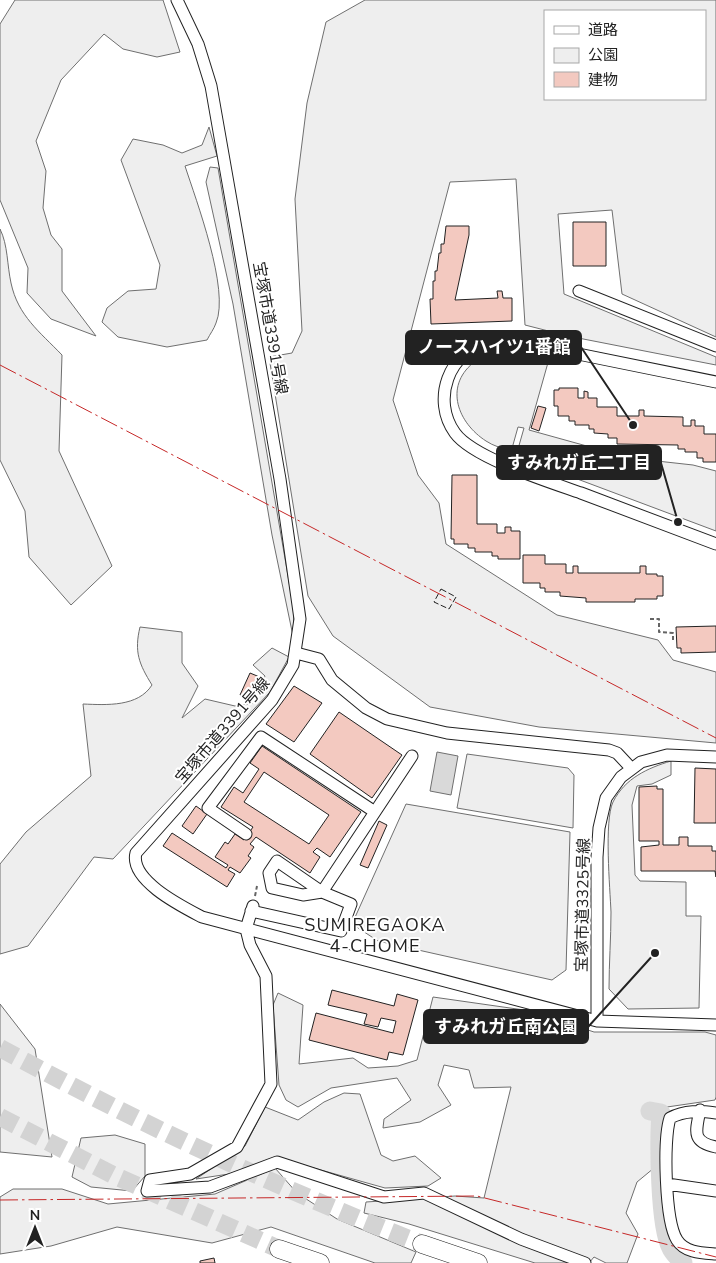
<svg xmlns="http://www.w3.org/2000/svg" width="716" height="1263" viewBox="0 0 716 1263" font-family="'Nunito Sans','Noto Sans JP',sans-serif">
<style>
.green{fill:#eee;stroke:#6f6f6f;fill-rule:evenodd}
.water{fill:#d9d9d9;stroke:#6f6f6f}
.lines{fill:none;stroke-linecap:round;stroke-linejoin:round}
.river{stroke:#d9d9d9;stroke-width:19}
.building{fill:#f3c9c0;stroke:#222;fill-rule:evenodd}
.highway-tunnel{stroke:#d3d3d3;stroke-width:18;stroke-dasharray:18 9;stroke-linecap:butt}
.minor-casing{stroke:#222;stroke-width:13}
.highway-casing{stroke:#222;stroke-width:19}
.path{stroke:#646464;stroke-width:2;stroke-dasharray:4 2.5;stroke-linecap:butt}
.minor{stroke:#fff;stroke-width:11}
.highway{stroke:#fff;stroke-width:18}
.fence{stroke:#222;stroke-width:1;stroke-dasharray:6 2.5;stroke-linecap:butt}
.power{stroke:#c62828;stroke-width:1;stroke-dasharray:18 4 2.5 4;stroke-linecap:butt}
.labels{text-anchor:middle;stroke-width:4;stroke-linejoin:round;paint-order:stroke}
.street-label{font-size:16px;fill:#222;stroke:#fff}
.neighbourhood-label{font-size:18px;letter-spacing:1px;fill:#222;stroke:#fff}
.leader{fill:none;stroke:#222;stroke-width:2}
.callout-dot{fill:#222;stroke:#fff;stroke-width:2}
.callout{fill:#222;stroke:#222;stroke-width:2}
.callout-label{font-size:18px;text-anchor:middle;font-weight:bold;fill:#fff}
</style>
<rect width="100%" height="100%" fill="#fff"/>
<!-- green -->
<path class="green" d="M15,0H163L180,52L157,57L123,49L104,34L61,80L36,141L46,171L43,208L51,235L62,249V291L96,336L51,319L27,293L28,268L0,200V24Z
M365,0H716V337L622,294L612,210L558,214L564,294L716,357V365L568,336L525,325L516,179L450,182L393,400L418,475L439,503L446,544L557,615L658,640L673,660L716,672V743L539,727L430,707L333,636L308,596L269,357L292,353L302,331L295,199L307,103L326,22ZM545,11H705V99H545Z
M209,127L217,156L185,166C196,200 230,290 216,323C214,329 210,334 207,340L167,347L118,337L102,322L107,308L128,291L156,289L160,265L121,160L133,139L163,145L182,153L202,145Z
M210,167L218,168L294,611L293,636L272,535L233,304L206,182Z
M0,229C8,245 7,265 11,283C18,316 40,332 62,355L59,451L112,566L71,605L29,557L25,511L0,460Z
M514,352L539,355L541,352L548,353L549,359L529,430L630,458L693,465L716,471V531L516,456L524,428L518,427L511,452C503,448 493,446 486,441C458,423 444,387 473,363C484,354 501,353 514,352Z
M140,627L182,632V663L198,686L182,718L205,699L235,706L253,703L265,676L253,665L272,648L289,657L270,692L113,859L94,857L28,946L0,954V864L26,832L91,776L83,704C107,705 138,707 152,685C139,664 134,652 140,627Z
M467,754L568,768L574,775L573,828L457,808Z
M671,761V775L652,784L637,786L632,805L635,875L640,881L686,882V916H701L699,1008L628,1009L609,989C609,963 611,938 611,912C610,888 604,821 613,802C625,778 648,768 671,761Z
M406,804L570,832L566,970L552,980L378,941L352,924Z
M278,993L303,1005L299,1064L353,1058L368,1068L398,1066L417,1060L433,997L531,1011L594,1032H705L716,1035V1097L715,1100L667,1107L656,1124L654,1168L637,1182L626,1213L638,1234L627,1263H606L594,1257L589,1263H535L409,1224L364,1213L366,1202L455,1196L484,1198L511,1087L474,1088L469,1070L444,1065L438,1085L451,1105L420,1122L383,1128L384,1119L411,1100L397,1078L331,1088L298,1107L286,1100L279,1085L273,1005Z
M0,1004L35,1049L52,1157L0,1152Z
M344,1093L360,1094L381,1155L393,1161L415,1156L441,1178L428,1186L385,1188L278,1158L229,1174L196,1179L245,1146L265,1107L298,1120L324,1102Z
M115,1135L145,1144V1176L132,1191L91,1187L72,1177L81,1138Z
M275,1168L297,1193L337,1219L416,1252L411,1263H375L271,1227L212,1243L117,1227L51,1246L0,1254V1197L13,1189H62L108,1204L215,1194Z"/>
<!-- water -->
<path class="water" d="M437,752L458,756L451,795L430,791Z"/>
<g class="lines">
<!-- river -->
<path class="river" d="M650,1111L661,1113C659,1140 659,1226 671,1248C673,1253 679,1258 683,1263"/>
</g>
<!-- building -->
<path class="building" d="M573,222H606V266H573Z
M446,226H469V235L455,300L498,298L497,291H502L503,298H512V321L431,324L430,299H433V281H435V271H437L439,253H441V244H444Z
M559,388H578V398H584V391L588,392V398H597V407H617V416H639V410H644V416L683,417V426H691V420H695V426H704V434H716V462H703V458H697V452H685V449H678V445L617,444V438H608V434L594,433V429H589V425H575V421H569V416H558V406H554V390H559Z
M538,406L546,408L539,431L531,428Z
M452,475H477V524H497V533H505V527H511V531H520V559H498V556H492V552H475V548H468V544H454V539H451Z
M523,555H545V564H566V573H573V566H578V573H640V566H646V574H657V576H663V596H657V599H635V602H586V598L560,596V592H545V588H540V583H523Z
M716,626V652L681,653V648H677L676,627Z
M250,673L262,678L252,700L240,695Z
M294,686L322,703L294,742L266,724Z
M339,712L402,755L372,798L310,754Z
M262,746L361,812L330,857L317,848L313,852L320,857L310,873L256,837L250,844L254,847L248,856L251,858L240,873L230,867L228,870L235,874L227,887L163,846L172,833L226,868L228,865L215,857L225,842L228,844L235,834L244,840L253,827L221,807L234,787L243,793L259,769L250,763ZM264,772L329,815L309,844L244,802Z
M695,768L716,769V823H694Z
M657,786V789H663V845H679V837H688V846H712V851H716V877L715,871H641V847L659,845V841H639V787Z
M196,806L207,814L193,834L182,826Z
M379,821L387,825L368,868L360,865Z
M332,990L394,1006L397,994L418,1000L403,1055L389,1052L387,1060L309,1040L316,1013L393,1033L396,1021L381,1018L378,1027L364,1024L367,1014L328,1005Z
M214,1258L215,1263H200V1261Z"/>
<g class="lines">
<!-- highway-tunnel -->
<path class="highway-tunnel" d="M0,1048C137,1122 277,1188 422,1244
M0,1117L113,1175L279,1249"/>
<defs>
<path id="minor" d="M177,0L198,44L211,86L280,479L300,619L293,665L272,700L136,853C129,880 181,906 202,917L597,1021
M579,291L716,346
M716,382L519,342C509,342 498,340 488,342C449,351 431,400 455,433C473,458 550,482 581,493C626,510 671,527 716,544
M296,653L319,659L332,680L366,708L387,719L447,733L609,750L617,753L631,768
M716,757L667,755L641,762L621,777L606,798L599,828L597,857V1021L716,1025
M246,834L208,808L261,737L375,812
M253,906L246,929L250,945L266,976L271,1084L237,1147L190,1174L150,1180L147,1191L210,1187L277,1162L384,1197L424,1193L521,1239L585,1263
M251,911L341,931L351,904L322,892L303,895L272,888L269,873L277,861L322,892L412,756
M700,1110C696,1131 691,1142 716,1147
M716,1113C700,1111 685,1110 670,1118C663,1140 665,1221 677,1240C685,1253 703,1253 716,1254
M667,1184L716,1191"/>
<path id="highway" d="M422,1244L478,1263
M279,1249L320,1263"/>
</defs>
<!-- minor casing -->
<use href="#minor" class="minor-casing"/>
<!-- highway casing -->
<use href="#highway" class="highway-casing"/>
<!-- path -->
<path class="path" d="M650,619H659V632L673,633V642
M255,896L257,886"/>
<!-- minor -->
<use href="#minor" class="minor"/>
<!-- highway -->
<use href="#highway" class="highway"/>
<!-- fence -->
<path class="fence" d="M441,589L456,597L449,609L434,602Z"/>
<!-- power -->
<path class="power" d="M0,365L716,738
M0,1200L477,1196L716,1257"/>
</g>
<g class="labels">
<!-- street labels -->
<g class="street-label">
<text transform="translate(271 328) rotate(80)" y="6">宝塚市道3391号線</text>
<text transform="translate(222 730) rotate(-49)" y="6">宝塚市道3391号線</text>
<text transform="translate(582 905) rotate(-89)" y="6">宝塚市道3325号線</text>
</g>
<!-- neighbourhood labels -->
<g class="neighbourhood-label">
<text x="375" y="931">SUMIREGAOKA<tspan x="375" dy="21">4-CHOME</tspan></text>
</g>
</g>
<!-- callouts -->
<path class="leader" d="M633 425L581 347M678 522L661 463M655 953L588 1027"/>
<g class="callout-dot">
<circle cx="633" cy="425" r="5"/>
<circle cx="678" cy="522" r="5"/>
<circle cx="655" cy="953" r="5"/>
</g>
<g class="callout">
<rect x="406" y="331" width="175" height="33" rx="5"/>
<rect x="497" y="446" width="164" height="33" rx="5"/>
<rect x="424" y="1010" width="164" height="33" rx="5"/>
</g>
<g class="callout-label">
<text x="494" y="353">ノースハイツ1番館</text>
<text x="579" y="469">すみれガ丘二丁目</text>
<text x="506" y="1033">すみれガ丘南公園</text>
</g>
<!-- legend -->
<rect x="544" y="10" width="162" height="90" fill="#ffffff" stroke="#a7a7a7"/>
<rect x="554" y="26" width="25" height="8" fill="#ffffff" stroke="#a7a7a7"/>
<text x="588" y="35" font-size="15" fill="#222222">道路</text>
<rect x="554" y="48" width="25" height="15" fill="#eeeeee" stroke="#a7a7a7"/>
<text x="588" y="60" font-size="15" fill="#222222">公園</text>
<rect x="554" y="72" width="25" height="15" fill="#f3c9c0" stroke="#a7a7a7"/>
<text x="588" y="85" font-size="15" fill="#222222">建物</text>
<!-- north arrow -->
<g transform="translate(35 1228)" stroke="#ffffff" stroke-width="4" paint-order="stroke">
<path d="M0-4L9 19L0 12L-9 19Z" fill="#222222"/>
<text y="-8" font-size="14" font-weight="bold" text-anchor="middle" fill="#222222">N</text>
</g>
</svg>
